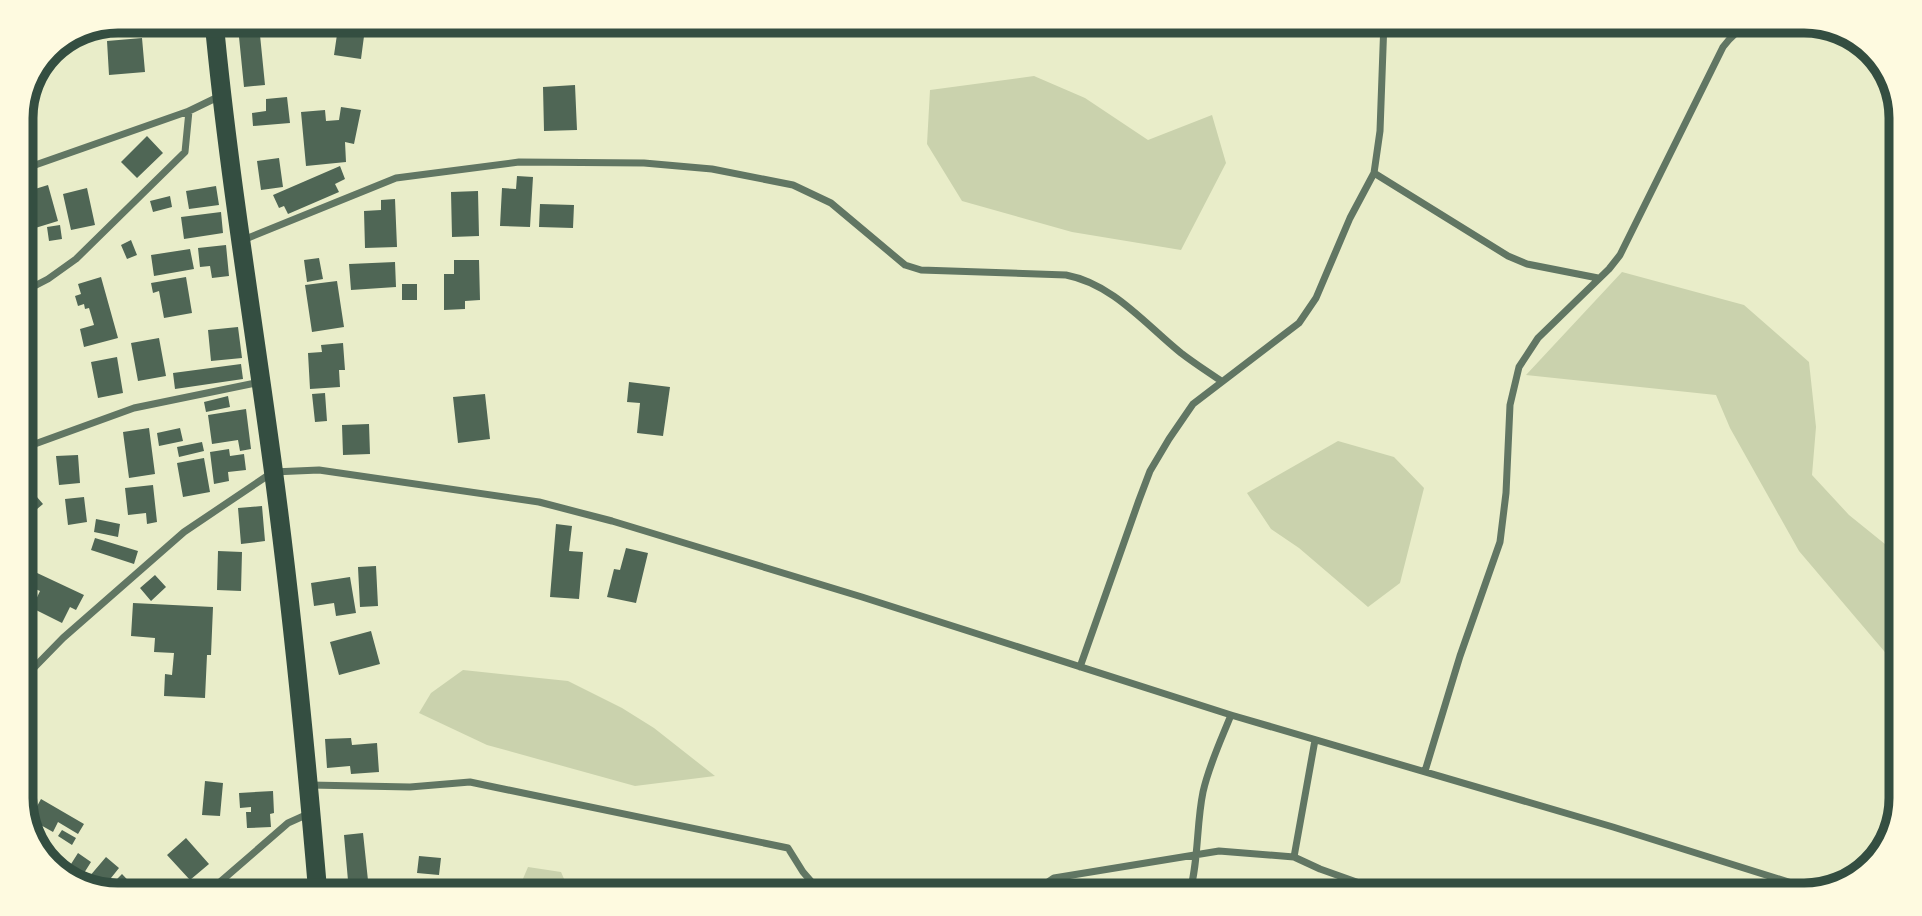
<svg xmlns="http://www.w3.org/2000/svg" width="1922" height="916" viewBox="0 0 1922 916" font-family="Raleway,sans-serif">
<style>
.green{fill:#cad2ad}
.building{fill:#4f6655}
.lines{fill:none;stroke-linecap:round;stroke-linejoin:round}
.minor{stroke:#617663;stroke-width:7}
.trunk{stroke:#344e41;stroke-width:19}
.rim{fill:none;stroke:#344e41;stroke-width:9}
</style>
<rect width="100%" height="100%" fill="#e9edc9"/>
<!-- green -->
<path class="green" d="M1034,76L1085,98L1148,140L1212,115L1226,163L1181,250L1072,232L962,201L927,144L930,90Z
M1622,272L1744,305L1809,362L1816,427L1812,475L1849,515L1901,557V671L1799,551L1730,428L1716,395L1526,375Z
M1338,441L1394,457L1424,488L1400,583L1368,607L1299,548L1271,529L1247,493Z
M463,670L568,681L622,708L654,728L715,776L635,786L487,745L419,713L431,693Z
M528,867L561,872L571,895H516Z"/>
<!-- building -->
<path class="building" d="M339,21H366L361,59L334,55Z
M259,25L265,85L244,87L238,27Z
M142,38L145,72L109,75L107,41Z
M575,85L577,130L544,131L543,87Z
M287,97L290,123L253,126L252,113L266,111V99Z
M341,107L361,110L354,144L345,142L346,162L306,166L301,112L325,110L326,121L339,120Z
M147,136L163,153L137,178L121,162Z
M279,158L283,187L261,190L257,161Z
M340,166L345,179L335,184L339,192L288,214L284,206L279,208L273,195Z
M517,176L533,177L530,227L500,226L502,188L516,189Z
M48,185L58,221L32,229L22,193Z
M216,186L219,205L189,209L186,191Z
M87,188L95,225L71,230L63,194Z
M478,191L479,236L452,237L451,192Z
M170,196L172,207L153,212L150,201Z
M395,199L397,247L365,248L364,211L381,210V200Z
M540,204L574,205L573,228L539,227Z
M221,212L223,233L184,239L181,217Z
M60,225L62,239L49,241L47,227Z
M131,240L137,255L127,259L121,245Z
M226,245L229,276L212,278L210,266L200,267L198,248Z
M190,249L194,269L154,276L151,255Z
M319,258L323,279L307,282L304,260Z
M454,260H479L480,300L465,301V309L444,310V274H454Z
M395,262L396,287L351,290L349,264Z
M101,277L118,338L84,347L80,329L94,325L89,308L85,309L84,304L78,306L75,296L81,294L78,284Z
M186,277L192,313L164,318L159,291L153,293L151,283Z
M337,281L344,327L312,332L305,285Z
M402,284H417V300H402Z
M238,327L242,358L211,361L208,330Z
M159,338L166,376L138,381L131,343Z
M343,343L345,370H339L340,387L310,389L308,353L322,352L321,345Z
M117,357L123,393L98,398L91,362Z
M241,364L243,379L175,389L173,373Z
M629,382L670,387L663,436L637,433L640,403L627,402Z
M325,393L327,421L315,422L312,394Z
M485,394L490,439L458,443L453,397Z
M228,396L230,407L206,412L204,402Z
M246,409L251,449L240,451L238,440L212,444L208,415Z
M369,424L370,454L343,455L342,425Z
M149,428L155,474L129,478L123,432Z
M180,428L183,441L159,446L157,433Z
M202,442L204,451L179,457L177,447Z
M229,449L230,456L244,454L246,470L228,472L229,481L214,484L210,452Z
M78,455L80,483L59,485L56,456Z
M204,458L210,492L183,497L177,463Z
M153,485L157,522L147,524L146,513L128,515L125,488Z
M30,489L43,504L30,515L21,505V498Z
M84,497L87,522L68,525L65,499Z
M262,506L265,541L241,544L238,508Z
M96,519L120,524L118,537L94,532Z
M556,524L572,526L569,551L583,552L579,599L550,597Z
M95,538L138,551L134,564L91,550Z
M626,548L648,553L636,603L607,597L614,569L620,570Z
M218,551L242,552L241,591L217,590Z
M376,566L378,606L360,607L358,567Z
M21,572L32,577L35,572L84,595L76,610L70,607L62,623L32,608L40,591L28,586L23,596L21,594Z
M155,575L166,587L151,601L140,588Z
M350,577L356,613L336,616L334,603L314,606L311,583Z
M133,603L213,607L211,655H207L205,698L164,696L165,674L172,675L174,653L154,652L155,638L131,636Z
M371,631L380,664L339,675L330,642Z
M351,738L352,745L377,743L379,772L351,774L350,766L327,768L325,739Z
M205,781L223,783L220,816L202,815Z
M273,791L274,813L270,814L271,827L247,828L246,812H251V807L240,808L239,793Z
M41,799L84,824L78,834L58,822L53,832L30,819Z
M62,830L76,838L72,845L58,836Z
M363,833L369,890L349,892L344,835Z
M186,838L209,864L190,880L167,855Z
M78,853L91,862L79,881L66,872Z
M419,856L441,858L439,875L417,873Z
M106,857L119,868L103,888L89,877Z
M122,874L142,895H118L108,888Z
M88,879L102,891L81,886Z"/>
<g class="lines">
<!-- minor -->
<path class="minor" d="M21,170L189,111L220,96
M1374,173L1508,256L1527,264L1598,278
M243,240L396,178L519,162L644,163L712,169L793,185L831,203L905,265L921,270L1066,275C1113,284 1145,324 1181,353C1194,363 1208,372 1221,381
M21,293L48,279L76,259L185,152L189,111
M21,449L134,408L260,382
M1080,667L1139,500L1150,471L1169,439L1193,404L1299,323L1316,298L1350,218L1374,173L1380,131L1384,21
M21,681L63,638L184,532L273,472L319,470L539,502L612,521L862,597L1231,715L1613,827L1817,891
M1425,771L1460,656L1500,542L1506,493L1510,405L1519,367L1538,338L1609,269L1620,255L1723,47C1742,22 1753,23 1784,21
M310,785L410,787L470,782L788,848L803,872L823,895
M1294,857L1315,740
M205,895L288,823L308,814
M1029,895L1054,878L1219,851L1294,857L1320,869L1393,895
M1189,895C1199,861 1196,826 1203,792C1209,765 1221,740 1231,715"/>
<!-- trunk -->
<path class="trunk" d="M214,21C228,170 253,319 273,468C292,610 306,752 318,895"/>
</g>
<!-- crop -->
<path d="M0 0H1922V916H0ZM118 33H1804A85 85 0 0 1 1889 118V798A85 85 0 0 1 1804 883H118A85 85 0 0 1 33 798V118A85 85 0 0 1 118 33Z" fill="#fefae0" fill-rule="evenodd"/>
<path class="rim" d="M118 33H1804A85 85 0 0 1 1889 118V798A85 85 0 0 1 1804 883H118A85 85 0 0 1 33 798V118A85 85 0 0 1 118 33Z"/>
</svg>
